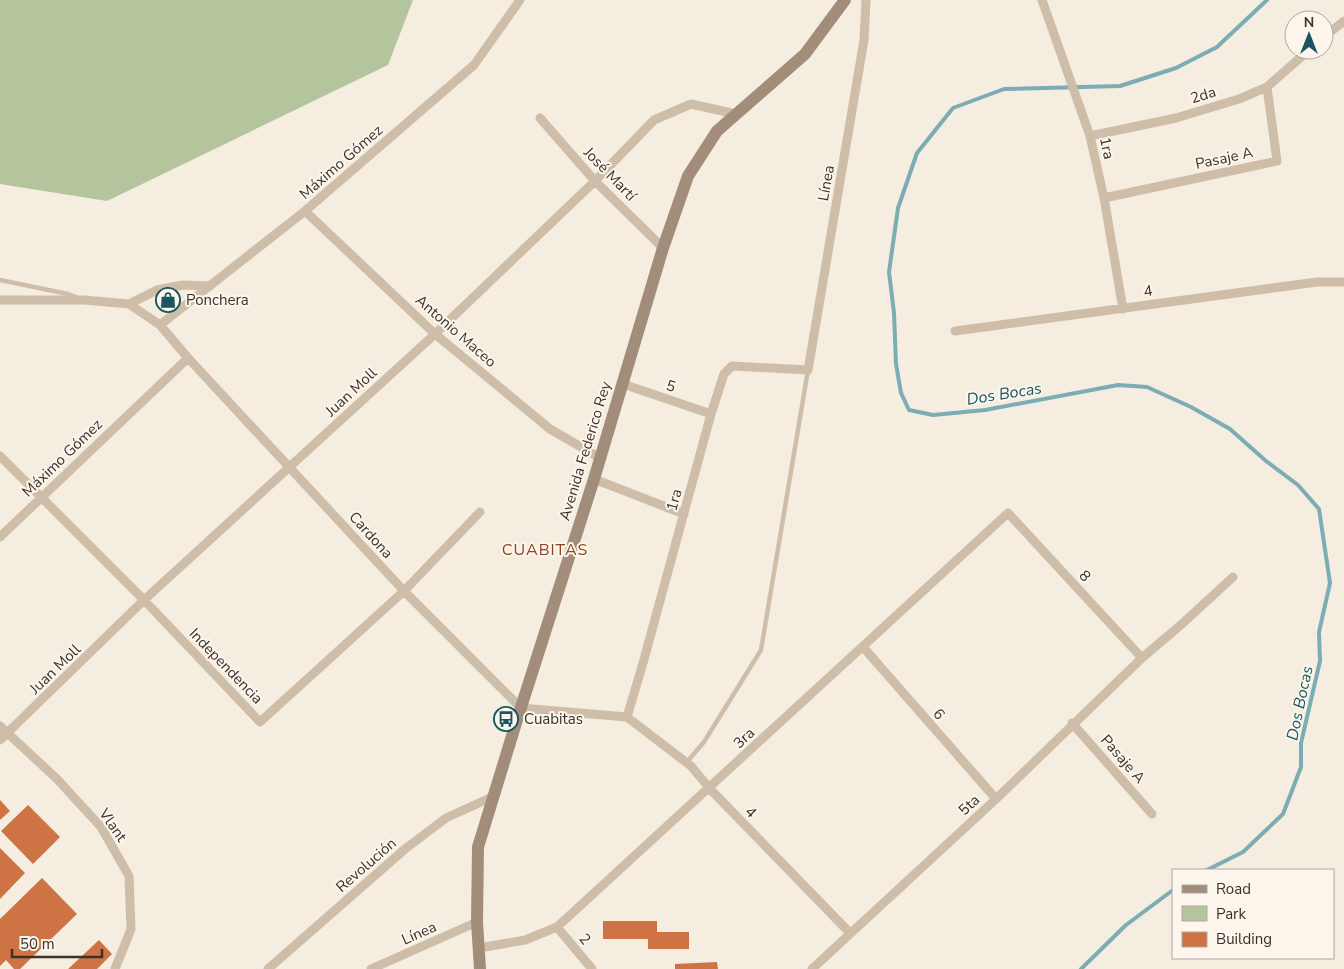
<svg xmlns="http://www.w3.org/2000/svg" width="1344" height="969" viewBox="0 0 1344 969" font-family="'Nunito Sans',sans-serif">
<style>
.green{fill:#b4c59d}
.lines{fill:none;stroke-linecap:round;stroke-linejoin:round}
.stream{stroke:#7cacb4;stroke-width:4}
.building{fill:#ce7343}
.service{stroke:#cebea9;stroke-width:4.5}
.minor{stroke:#cebea9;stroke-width:9}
.secondary{stroke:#a28d7a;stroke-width:12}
.labels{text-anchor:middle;stroke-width:4;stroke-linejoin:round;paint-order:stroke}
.street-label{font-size:15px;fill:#3b312a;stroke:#fcf6ec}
.poi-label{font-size:15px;fill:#3b312a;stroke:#fcf6ec;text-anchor:start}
.water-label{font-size:16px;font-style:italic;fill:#1b5560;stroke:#fcf6ec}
.neighbourhood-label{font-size:16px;letter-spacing:1px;fill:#91431c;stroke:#fcf6ec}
</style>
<rect width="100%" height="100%" fill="#f5eddf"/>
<!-- green -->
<path class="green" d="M0,0H413L388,65L107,201L0,184Z"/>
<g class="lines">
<!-- stream -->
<path class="stream" d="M1207,870L1243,852L1283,814L1301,767V743L1320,661L1319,632L1330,583L1319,509L1298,485L1266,461L1230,429L1191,407L1147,387L1118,385L985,410L933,415L909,410L901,393L896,364L894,313L889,272L898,208L917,153L953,108L1004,89L1120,86L1176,68L1217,47L1267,0
M1081,969L1126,925L1173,890"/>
</g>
<!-- building -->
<path class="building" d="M0,800L10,811L0,820Z
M28,805L60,837L33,864L1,831Z
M0,848L25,873L0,899Z
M42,878L77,914L20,969H14L6,960L0,966V919Z
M603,921H657V932H689V949H648V939H603Z
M99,940L112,954L97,969H68Z
M717,962L718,969H675V964Z"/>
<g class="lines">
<!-- service -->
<path class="service" d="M0,280L68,294L76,297
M686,763L704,742L761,650L808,370"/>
<!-- minor -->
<path class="minor" d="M1042,0L1090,136L1104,198L1123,309
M1324,37L1344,21
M540,118L595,181L663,248
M1090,136L1176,118L1239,99L1267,87L1309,50
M1104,198L1277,161L1267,87
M305,211L435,334L550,429L600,458
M0,300H84L129,304L157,290L183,285L210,286
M129,304L160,325L188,358L404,591L521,708L627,717
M160,325L305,211L474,65L520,0
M955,331L1317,282H1344
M623,384L711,414
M0,456L144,600L260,722L404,591L480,512
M594,479L684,514
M0,537L188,358
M863,647L996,799
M627,717L643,663L711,414L724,374L732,366L808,370L864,40L866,0
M627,717L691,766L710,789L850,933
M1072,723L1152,814
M0,726L57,779L101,827L129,876L131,929L115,969
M0,740L144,600L435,334L595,181L654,120L691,104L736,114
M557,927L592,969
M479,948L525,940L557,927L1008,513L1142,658
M268,969L405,849L446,818L492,797
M371,969L477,922
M812,969L996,799L1142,658L1183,623L1233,577"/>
<!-- secondary -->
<path class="secondary" d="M480,969L477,922L478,847L516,723L594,479L663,248L688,176L717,131L805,54L845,0"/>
</g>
<!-- icons -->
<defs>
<symbol id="shop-ring" viewBox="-11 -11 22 22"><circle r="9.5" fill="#fcf6ec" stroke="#1b5560" stroke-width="1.5"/><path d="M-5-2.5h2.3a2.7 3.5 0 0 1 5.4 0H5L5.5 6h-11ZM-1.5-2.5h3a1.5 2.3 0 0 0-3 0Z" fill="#1b5560"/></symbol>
<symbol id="bus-ring" viewBox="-11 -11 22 22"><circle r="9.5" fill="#fcf6ec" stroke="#1b5560" stroke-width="1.5"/><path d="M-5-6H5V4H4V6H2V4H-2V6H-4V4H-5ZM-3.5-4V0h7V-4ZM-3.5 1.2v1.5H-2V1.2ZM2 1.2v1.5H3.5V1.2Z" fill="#1b5560"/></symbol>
</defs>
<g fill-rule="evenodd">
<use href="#shop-ring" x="154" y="286" width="28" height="28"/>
<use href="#bus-ring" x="492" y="705" width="28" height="28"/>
</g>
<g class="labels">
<!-- street labels -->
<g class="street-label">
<text transform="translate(1203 95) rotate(-17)" y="5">2da</text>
<text transform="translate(1107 148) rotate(77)" y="5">1ra</text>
<text transform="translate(1224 158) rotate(-12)" y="5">Pasaje A</text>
<text transform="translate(341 162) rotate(-41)" y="5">Máximo Gómez</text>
<text transform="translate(610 174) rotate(46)" y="5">José Martí</text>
<text transform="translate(826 183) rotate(-80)" y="5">Línea</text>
<text transform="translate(1148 291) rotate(-8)" y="5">4</text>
<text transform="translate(456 331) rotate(41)" y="5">Antonio Maceo</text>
<text transform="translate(671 386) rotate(19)" y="5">5</text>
<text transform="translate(351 392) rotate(-43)" y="5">Juan Moll</text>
<text transform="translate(585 451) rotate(-73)" y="5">Avenida Federico Rey</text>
<text transform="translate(62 458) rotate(-44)" y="5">Máximo Gómez</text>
<text transform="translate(674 500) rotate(-75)" y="5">1ra</text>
<text transform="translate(371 535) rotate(48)" y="5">Cardona</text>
<text transform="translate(1085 576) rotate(47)" y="5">8</text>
<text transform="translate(226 666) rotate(46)" y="5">Independencia</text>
<text transform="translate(55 669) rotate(-44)" y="5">Juan Moll</text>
<text transform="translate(939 714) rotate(49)" y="5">6</text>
<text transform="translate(744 738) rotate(-43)" y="5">3ra</text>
<text transform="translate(1123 759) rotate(49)" y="5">Pasaje A</text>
<text transform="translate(969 805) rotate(-43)" y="5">5ta</text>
<text transform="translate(751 812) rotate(46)" y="5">4</text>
<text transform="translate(113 825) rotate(55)" y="5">Vlant</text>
<text transform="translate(366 865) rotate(-41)" y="5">Revolución</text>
<text transform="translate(419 933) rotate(-24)" y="5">Línea</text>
<text transform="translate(585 939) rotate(50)" y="5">2</text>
</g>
<!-- poi labels -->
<g class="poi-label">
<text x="186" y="305">Ponchera</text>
<text x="524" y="724">Cuabitas</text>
</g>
<!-- water labels -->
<g class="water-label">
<text transform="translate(1004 393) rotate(-9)" y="6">Dos Bocas</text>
<text transform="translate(1299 703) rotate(-78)" y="6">Dos Bocas</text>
</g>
<!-- neighbourhood labels -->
<g class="neighbourhood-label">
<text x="545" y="555">CUABITAS</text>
</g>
</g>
<!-- legend -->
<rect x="1172" y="869" width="162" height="90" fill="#fcf6ec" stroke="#afa79e"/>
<rect x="1182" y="885" width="25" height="8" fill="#a28d7a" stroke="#afa79e"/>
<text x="1216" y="894" font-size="15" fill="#3b312a">Road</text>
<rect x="1182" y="906" width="25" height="15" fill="#b4c59d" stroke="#afa79e"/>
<text x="1216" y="919" font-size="15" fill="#3b312a">Park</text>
<rect x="1182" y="932" width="25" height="15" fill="#ce7343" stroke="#afa79e"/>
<text x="1216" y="944" font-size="15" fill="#3b312a">Building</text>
<!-- north arrow -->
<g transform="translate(1309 35)"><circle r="24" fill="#fcf6ec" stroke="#afa79e"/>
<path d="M0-4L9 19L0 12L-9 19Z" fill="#1b5560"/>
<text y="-8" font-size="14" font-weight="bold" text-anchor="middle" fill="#3b312a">N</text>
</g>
<!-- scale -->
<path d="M12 949v8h90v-8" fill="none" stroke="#3b312a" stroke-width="2.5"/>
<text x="20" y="949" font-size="15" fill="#3b312a" stroke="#fcf6ec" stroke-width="4" paint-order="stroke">50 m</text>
</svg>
